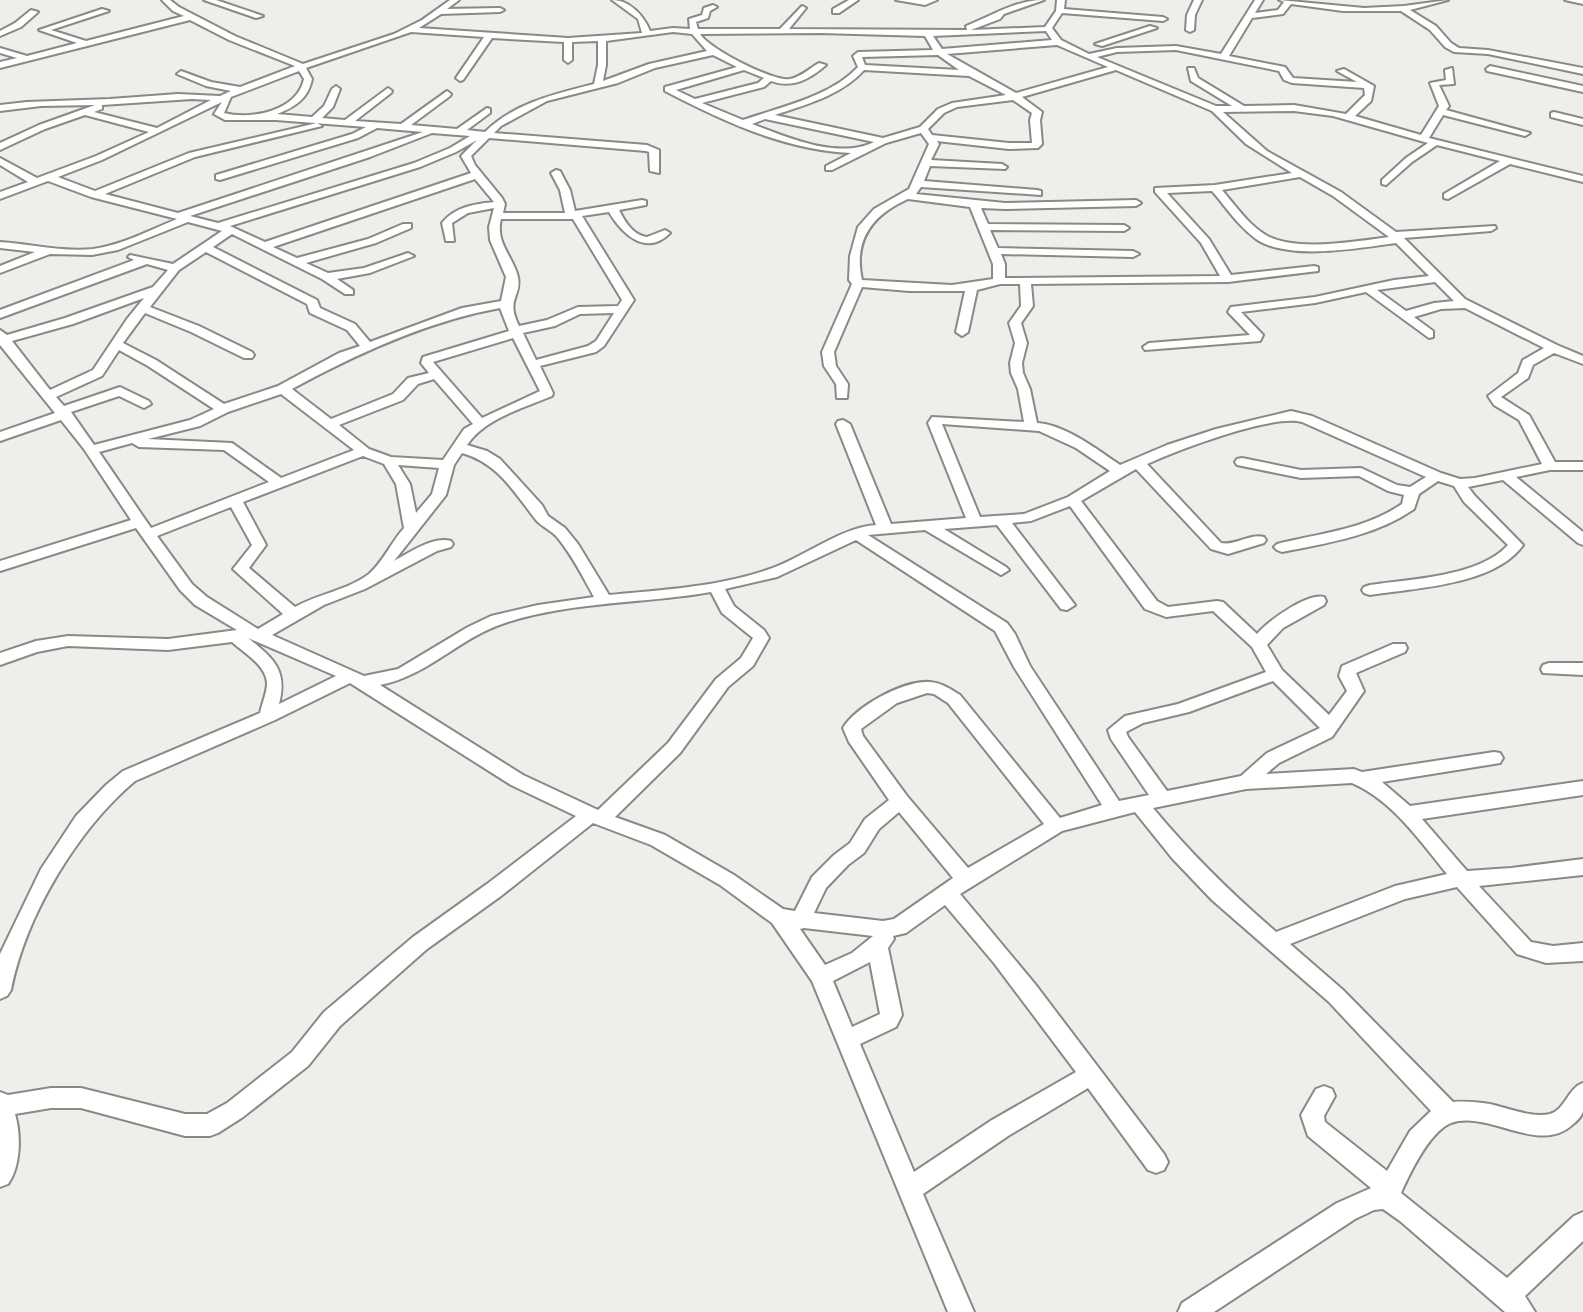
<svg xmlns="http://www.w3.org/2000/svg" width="1583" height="1312" viewBox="0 0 1583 1312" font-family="'Public Sans',sans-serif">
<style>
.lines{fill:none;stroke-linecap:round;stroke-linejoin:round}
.minor-casing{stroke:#8b8986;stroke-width:4}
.minor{fill:#fff;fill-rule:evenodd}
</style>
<rect width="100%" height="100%" fill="#efeeea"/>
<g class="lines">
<defs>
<path id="minor" d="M162,0H170L179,7L235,36L303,64L394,34L422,20L450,0H459L447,9L500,8L504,10L500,12L441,14L419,28L568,38L642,33L638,19L612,0C630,0 644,16 650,31L673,28L690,29L689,19L702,15L704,8L713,5L717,7L710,11L708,18L696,22L698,29H780L802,6L806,8L789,29L967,30L966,26C992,16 1015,0 1044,0L1004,14L1000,19L971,30L1045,27L1056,11L1057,0H1065L1064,9L1163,17L1167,19L1163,21L1062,13L1052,28L1061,40L1089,54L1117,48L1176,46L1221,54L1255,0H1263L1255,13L1278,10L1284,2L1279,0L1364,8L1404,6L1448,0L1410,10L1436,26L1451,43L1459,48L1488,50L1583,68V74L1488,54L1454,52L1445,47L1430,30L1401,11H1343L1291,4L1283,14L1252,18L1229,56L1285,67L1293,78L1357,82L1337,71L1344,69L1374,86L1371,101L1355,116L1421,135L1439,106L1430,83L1446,80L1445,70L1452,68L1454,84L1439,85L1449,106L1446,110L1530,133L1525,136L1443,115L1429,138L1583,176V182L1510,164L1448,199L1444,198V194L1500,161L1437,145L1412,162L1386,185L1382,184V180L1406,158L1428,143L1333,116L1294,111L1223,112L1267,151L1341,192L1396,232L1495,226L1496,228L1491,231L1404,238L1465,299L1557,345L1583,356V364L1554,353L1533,365L1528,378L1501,397L1529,415L1555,462H1583V470H1550L1516,477L1583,532V545L1578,543L1503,480L1468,487L1475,496L1523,545C1495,585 1416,588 1370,595L1364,593L1362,590L1364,587L1370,585C1410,579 1479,577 1508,545L1464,502L1454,486L1438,481L1419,494L1414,509C1375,536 1328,543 1282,552L1277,550L1274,547L1277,544C1320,533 1364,530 1402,504L1404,495L1388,491L1359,476L1301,478L1237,465L1235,462L1237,459L1242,458L1301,470L1361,468L1397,485L1410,487L1426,477L1302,422C1271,414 1178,450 1147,464L1221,543C1236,546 1250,533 1264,537L1266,540L1264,543L1228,554L1211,549L1136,469L1081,501L1157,601L1168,607L1217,601L1223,602L1257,634C1268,621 1307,593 1324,597L1326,601L1324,605L1283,628L1267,645L1282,670L1329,715L1347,691L1339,676L1342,666L1393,644H1405L1407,648L1405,652L1356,673L1364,691L1332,737L1279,763L1266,774L1354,769L1362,772L1494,752L1500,753L1503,758L1500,763L1494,764L1382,782L1410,806L1583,781V795L1422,819L1467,871L1511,868L1583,859V875L1479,886L1531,942L1553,946L1583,943V961L1546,963L1517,954L1457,887L1405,899L1290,944L1343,990L1453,1102C1465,1101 1477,1102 1490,1104C1508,1108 1531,1118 1550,1114C1565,1110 1568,1088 1583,1083C1583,1091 1583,1102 1583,1111C1582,1116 1576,1122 1572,1125C1539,1155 1488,1110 1451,1123C1429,1132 1410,1173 1401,1193L1507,1278L1574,1216L1583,1212V1241L1525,1296L1535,1312H1505L1400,1221L1383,1209L1374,1210L1355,1219L1214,1312H1178L1182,1303L1337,1203L1371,1188L1308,1136L1301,1115L1316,1089L1324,1086L1332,1089L1335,1096L1324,1116L1325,1122L1387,1171L1410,1131L1431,1111L1329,1002L1212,900L1172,858L1135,812L1062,831L960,894L1035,984L1164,1154L1168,1162L1164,1170L1156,1173L1148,1170L1088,1088L1008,1136L923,1194L974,1312H948L812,981L772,923L720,885L651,845L593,823L501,896L427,949L340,1026L308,1066L243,1117L218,1133L210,1136H185L81,1108H51L15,1114C21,1134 21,1166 8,1184L0,1187V1092L8,1095L51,1088H81L185,1114H207L227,1103L292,1052L324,1012L413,937L487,884L576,816L511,785L350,683L275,720L135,781C77,830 26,915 11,990L7,996L0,999V954L41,869L76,816L106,785L123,771L260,713C262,703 267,693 267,683C266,665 244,653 232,642L168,650L68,646L37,652L0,665V653L36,641L68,636L168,639L237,630L195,605L180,590L136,528L0,571V561L131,520L84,449L61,420L0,441V432L55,413L0,345V330L7,335L65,318L153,287L168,270L147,264L0,318V310L134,260L128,257L130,255L173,264L222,231L188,222L118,250L92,255L50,254L0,273V266L35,252L0,248V242C31,244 62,252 93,249C122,245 150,230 177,219L91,197L48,181L0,199V192L28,182L0,165V158L37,178L96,156L149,132L85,115L45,129L0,150V143L39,125L95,105L41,106L0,111V105L27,102L110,99L178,94L220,96L231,91L206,86L177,74L181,71L211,82L240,87L295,66L229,40L190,20L0,68V62L17,58L0,53V48L27,56L77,43L39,30L102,9L109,11L51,30L86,41L184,16L173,11ZM1046,31L1052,40L942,49L933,36ZM411,32L484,37L456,78L460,81L463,80L492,38L564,42V60L568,63L572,60V42L598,41V65L594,84C555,94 514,103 485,132L467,130L490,113V109L487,108L457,129L411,125L450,96L451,94L447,91L401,124L355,121L391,93L392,91L388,88L345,120L322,118L333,107L340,89L336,86L332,89L324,106L312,117L277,114C295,107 308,99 312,79L306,68ZM673,32L692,34L707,51L649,64L603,81L606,65V41ZM820,33L925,36L933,50L858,52L853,56L858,67C830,97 780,107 743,120L702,103L764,87L771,81C792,89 810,79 826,65L819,63C810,68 801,77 790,79C774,82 709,49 700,34ZM1057,45L1108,67L1016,93L947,54ZM1176,50L1279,71L1284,80L1292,83L1364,88L1365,95L1346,114L1294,105L1244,106L1198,78L1194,68H1188L1191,81L1232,106H1216L1097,57L1117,52ZM713,55L737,67L665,87V91C723,121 784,150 851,153L826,166V170H832L886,143L921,133L929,144L909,189L874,209L858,227L850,256L849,280L852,284L822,352L824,366L836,384L837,398H847L848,384L836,366L834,352L862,287L909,291H965L956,332L962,336L968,332L977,290L1000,284H1020L1021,306L1009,323L1015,343L1010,363L1011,373L1018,389L1024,422L932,417L928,423L966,518L891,524L850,424L843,420L838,421L836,424L876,525C838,528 804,558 767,570C717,587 661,590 609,595L578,544L565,528L548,516L542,505L500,459L487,451L467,445C484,419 523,408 552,396L553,393L540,366L596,352L604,346L634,300L582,216L609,212C622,234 646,257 670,233L665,230L647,237C633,235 625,222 619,210L646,205V201L642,200L575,211L570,190L560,171L556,170L551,173L560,190L565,213H503L505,204L502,198L475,165L471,156L489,138L646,151L649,152L650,171L659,173V150L647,145L494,133L501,126L547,101L618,83L655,68ZM938,55L959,70L865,65L862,57ZM744,70L764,78L758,83L695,99L676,90ZM864,70L969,76L1006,95L952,103L938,109L920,127L883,138L775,115C805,105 842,95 864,70ZM1116,70L1212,111L1246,144L1292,173L1215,185L1155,188V192L1201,243L1220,276L1005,278V264L1001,254L1133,257L1139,254L1133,251L998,248L990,230L1124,231L1129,228L1124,225L988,224L981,208L1005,209L1136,206L1141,203L1136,200L1005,203L916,194L921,187L1041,195V191L1037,190L924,181L930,166L1005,169L1007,167L1002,164L931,160L939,144L937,141L1009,149L1038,148L1042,144L1040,120L1042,112L1022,97ZM299,71L304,79C297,111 252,120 224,113L231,97ZM192,99L211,100L157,128L94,112L102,109V105ZM1013,100L1032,113L1030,120L1032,143H1009L932,135L928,129L944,113L957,107ZM222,102L214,114L225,120H276L366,127L352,134L216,175V179L220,180L358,138L377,128L423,132L178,213L105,194L195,157L322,126L317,123L189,153L95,191L58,177L102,160ZM765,119L874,142C838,160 787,137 752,124ZM432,133L470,136L450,148L414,163L218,223L190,216L370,157ZM477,140L461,156L471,173L265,242L230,226L420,167L456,152ZM1300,177L1333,196L1389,237C1357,241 1293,253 1264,234C1247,223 1235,205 1222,190ZM475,179L494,202C474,204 455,207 442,223L446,241H454L452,223L468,213L494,208L489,227L490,240L506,277L501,301L462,308L370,342L355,324L320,308L317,300L213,247L232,234L322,279L345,294H353V290L337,279L370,273L414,256L408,253L364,268L328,273L306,263L376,243L411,228V224H403L368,239L297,258L273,247ZM1212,191C1226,207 1238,226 1256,239C1288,261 1359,248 1396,243L1429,276L1394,280L1315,297L1231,307L1228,312L1250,335L1149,343L1143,347L1145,350L1260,341L1263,335L1241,312L1315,303L1366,292L1429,338L1433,337V331L1414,317L1441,309L1465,308L1544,348L1523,360L1518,373L1488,396L1494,405L1519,420L1542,464L1475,478L1460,479L1441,473L1312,416L1291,411L1216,429L1167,445L1120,465C1098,450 1064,424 1037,423L1030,389L1023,373L1022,363L1027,343L1021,323L1033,306L1031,284L1228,282L1318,271V267L1314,266L1231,275L1209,239L1167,193ZM908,199L970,207L993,264V279L952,285L862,280C853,240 872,215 908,199ZM501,219H573L622,300L618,306L578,307L547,320L519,326C505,298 522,297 518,277C513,256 495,243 501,219ZM206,252L307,304L310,313L347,330L360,346L339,353L278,386L224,404L156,360L123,343L145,313L191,332L244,358H252L254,355L252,352L199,326L150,307L179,270ZM1435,282L1454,301L1434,303L1406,311L1377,290ZM144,298L127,319L93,370L50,390L12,341L73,324ZM500,308L509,331L423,357L421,363L429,373L408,378L393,394L331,419L292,389C356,354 428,321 500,308ZM614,313L596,341L588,346L536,360L523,333L555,326L580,314ZM513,338L540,391L482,418L433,362ZM119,350L148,366L214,409L190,420L94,445L71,412L119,396L144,408L151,404L149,401L120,387L64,406L56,397L102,376ZM434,379L473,424L464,429L443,460L391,457L369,449L339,425L403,400L418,384ZM281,394L354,450L281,478L232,443L148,439L200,426L228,412ZM942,424L1039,431L1076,448L1110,471L1068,497L1024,514L980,517ZM132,443L139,447L224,450L269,482L151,528L99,452ZM462,453C498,463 514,492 536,520C542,527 551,530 557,537C572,555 583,577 594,597L538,605L491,616L468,627L398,669L364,676L272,635L324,605L365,589L437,551L451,547L453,544L451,541C433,536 409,553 394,561L446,495L454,465ZM363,456L384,464L396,484L404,528C392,541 383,562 369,574C348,590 318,594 295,607L249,568L266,545L243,502ZM398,465L439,468L432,494L416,513L410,484ZM1070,506L1145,609L1166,617L1213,611L1252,647L1266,672L1178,704L1125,716L1108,730L1111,739L1149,795L1119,801L1030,666L1015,634L1007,623L868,535L925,530L1001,575L1009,570L1006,567L944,529L997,525L1061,609L1067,610L1075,605L1012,523L1031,521ZM231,507L252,545L233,569L283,614L258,629L207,597L192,584L157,536ZM856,540L995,631L1014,667L1102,805L1060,818L960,695C950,689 942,683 930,682C904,680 856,706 843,728L849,742L889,800L865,819L850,843L834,855L812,877L795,911L783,909L734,875L665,835L615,817L680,753L728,687L753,666L769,638L764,630L734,606L725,589L777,577ZM711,592L722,613L753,638L741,658L716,679L668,743L598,810L523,775L380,685C427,676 458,639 502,624C568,601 643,604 711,592ZM248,638L336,676L279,704C288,670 273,658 248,638ZM1273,681L1320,728L1267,753L1241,776L1167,791L1128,737L1126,732L1143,723L1189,712ZM927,693L934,694L948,703L1044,824L968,868L907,796L863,736L861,729L897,703ZM1352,783C1392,800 1420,841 1447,874L1395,886L1276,932C1231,893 1191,854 1153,808L1246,789ZM899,812L953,878L894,919L883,921L814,913L826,888L848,865L864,853L879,829ZM945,905L994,963L1076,1072L992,1120L914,1172L860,1044L896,1027L902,1015L888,948L894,939L893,936L906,933ZM804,928L873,936L852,953L825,965L800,929ZM870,962L880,1014L852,1027L833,981Z
M204,0H216L263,16L256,18Z
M849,0H858L839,13H833V9Z
M896,0H937L925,5Z
M1194,0H1202L1195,15L1194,30L1190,32L1186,30L1187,15Z
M1565,0H1583V4Z
M31,10L38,12L21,27L0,36V31L15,23Z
M1150,26L1157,28L1102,46L1095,44Z
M1490,66L1583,86V92L1487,71L1486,69Z
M1554,112L1583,119V125L1551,117V113Z
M1549,663H1583V675L1543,673L1541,669L1543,665Z"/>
</defs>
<!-- minor casing -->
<use href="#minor" class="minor-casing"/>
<!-- minor -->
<use href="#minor" class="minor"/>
</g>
</svg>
